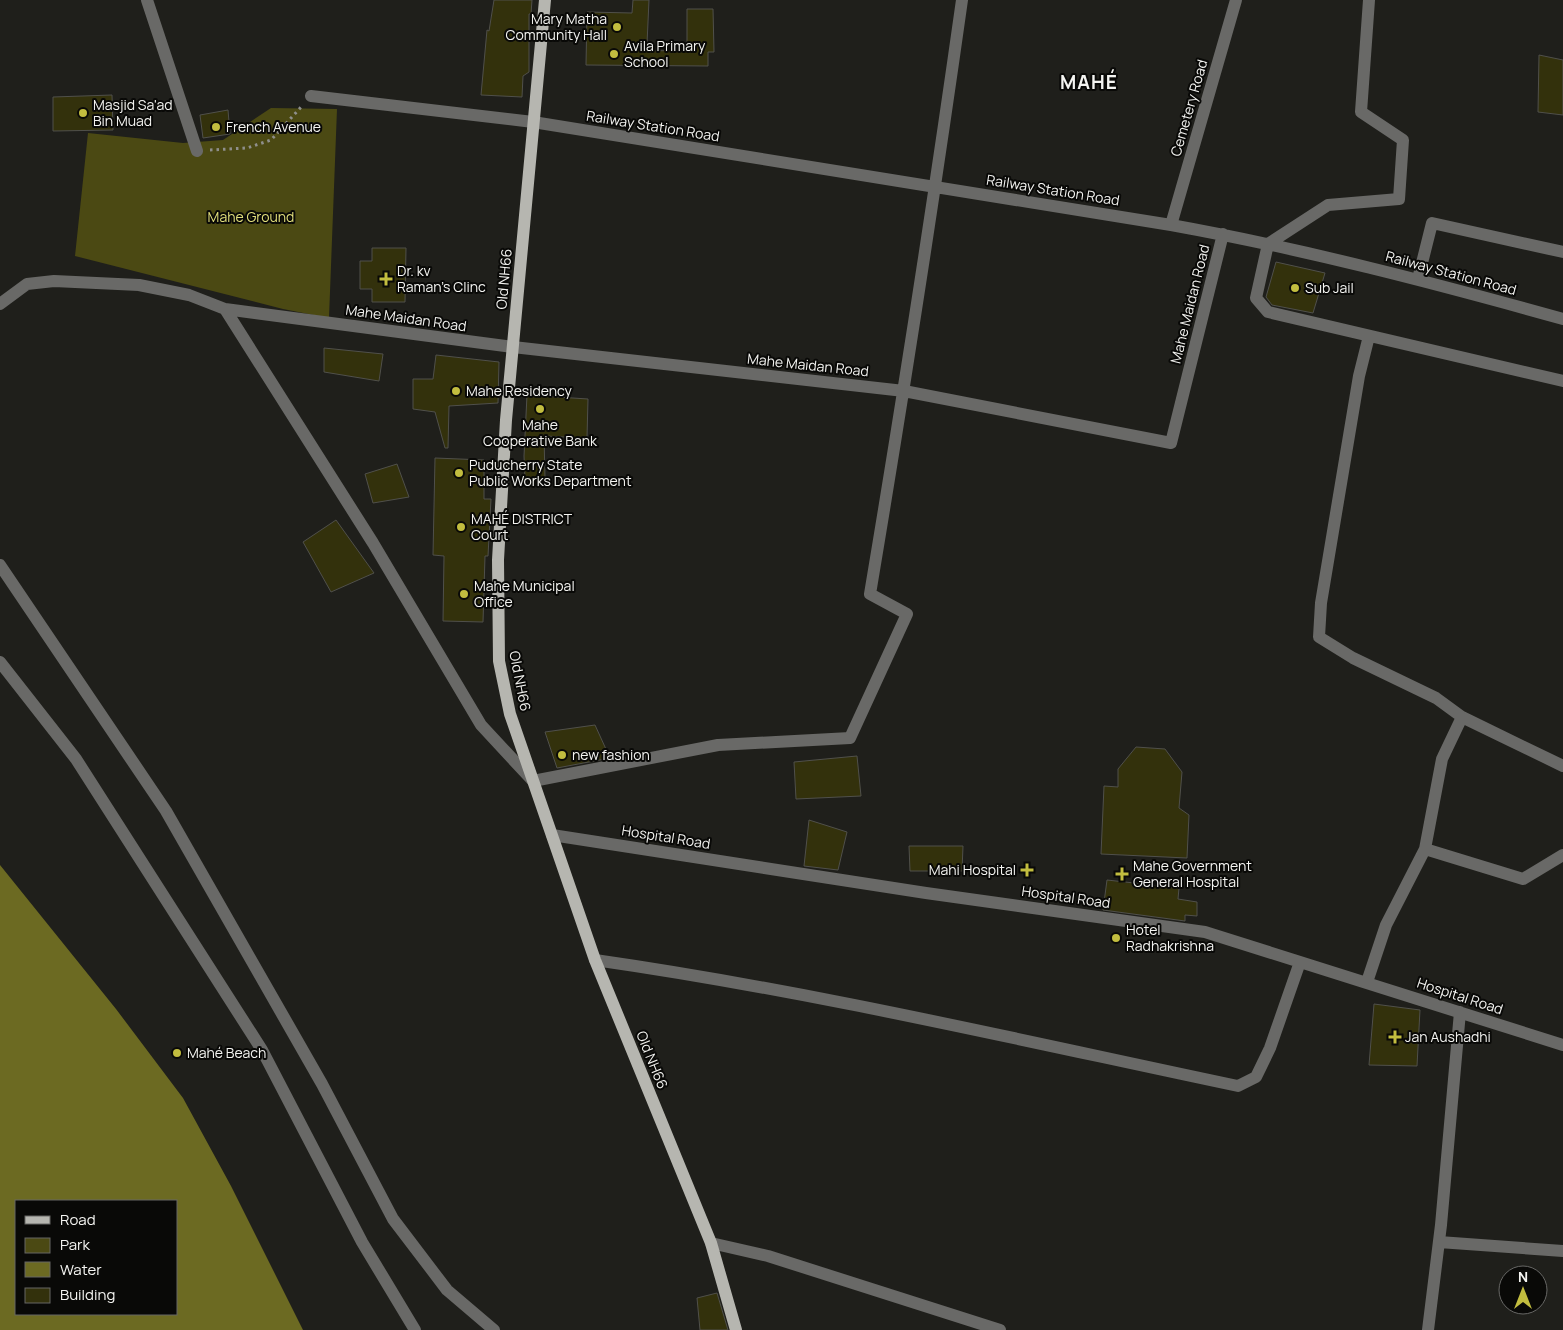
<svg xmlns="http://www.w3.org/2000/svg" width="1563" height="1330" viewBox="0 0 1563 1330" font-family="Manrope,sans-serif">
<style>
.green{fill:#4b4913}
.water{fill:#6c6a22;fill-rule:evenodd}
.building{fill:#33310c;stroke:#50504b}
.lines{fill:none;stroke-linecap:round;stroke-linejoin:round}
.path{stroke:#8f8f8c;stroke-width:3;stroke-dasharray:2.5 4;stroke-linecap:butt}
.minor{stroke:#696967;stroke-width:12}
.major{stroke:#b6b6b0;stroke-width:12}
.poi-dot{fill:#c2bd3f;stroke:#090907;stroke-width:2}
.labels{text-anchor:middle;stroke-width:4;stroke-linejoin:round;paint-order:stroke}
.poi-label{font-size:14px;fill:#f4f4f1;stroke:#090907;text-anchor:start}
.street-label{font-size:14px;fill:#f4f4f1;stroke:#090907}
.park-label{font-size:14px;fill:#e2df7c;stroke:#090907}
.district-label{font-size:19px;font-weight:bold;letter-spacing:1px;fill:#f4f4f1;stroke:#090907}
</style>
<rect width="100%" height="100%" fill="#1f1f1b"/>
<!-- green -->
<path class="green" d="M271,108L337,109L329,318L283,309L75,256L88,133L183,143L223,140Z"/>
<!-- water -->
<path class="water" d="M0,865L116,1009L183,1098L231,1186L303,1330H0ZM16,1201H176V1314H16Z"/>
<!-- building -->
<path class="building" d="M494,0H532L531,14H529V72L523,76L522,97L481,95L487,30L489,31Z
M633,0H649L647,44L650,45V51L687,50V9H713L714,52H708V66L586,65L587,12L632,13Z
M1539,55L1563,60V115L1538,112Z
M112,95L113,130L53,131V97Z
M228,110L230,134L203,138L200,115Z
M372,248H406L405,302H372V289H360V261H372Z
M1276,262L1325,273L1313,313L1272,305L1266,297Z
M324,348L383,354L379,381L324,372Z
M436,355L499,362L498,403L449,406L448,448H445L435,412L413,409V379H433Z
M527,395L588,399L587,438L544,436L545,478L525,479L524,456Z
M435,458L484,460V499H491L488,556H485L483,622L443,621L444,556L433,555Z
M397,464L409,497L373,503L365,474Z
M336,520L374,573L331,592L303,542Z
M595,725L610,758L557,768L545,732Z
M1136,747L1165,749L1182,772L1179,808L1189,815L1187,858L1101,854L1104,786L1118,787V769Z
M857,756L861,796L796,799L794,762Z
M809,820L847,832L838,870L804,866Z
M909,846H963L962,871H910Z
M1107,880L1179,888L1178,899L1197,902V916L1185,915V921L1103,910Z
M1374,1004L1420,1010L1417,1066L1369,1065Z
M717,1293L728,1330H700L697,1298Z"/>
<g class="lines">
<!-- path -->
<path class="path" d="M210,150L247,148L271,140L302,106"/>
<!-- minor -->
<path class="minor" d="M147,0L197,151
M1369,0L1361,112L1403,140L1399,199L1328,205L1268,244L1256,298L1268,312L1563,381
M311,96L533,122L1171,225C1304,249 1434,283 1563,319
M1171,225L1236,0
M1418,279L1432,223L1563,252
M0,304L27,284L54,281L139,285L189,295L225,309L513,347L904,391L1171,443L1223,234
M225,309L373,543L481,725L533,781L718,745L850,738L907,614L870,594C903,397 934,199 962,0
M0,565L166,811L322,1084L393,1219L447,1290L494,1330
M0,662L76,759L262,1050L362,1242L415,1330
M1462,717L1563,766
M552,835L926,893L1205,932L1563,1045
M1425,849L1523,879L1563,855
M595,960C811,991 1024,1041 1238,1086L1256,1077L1270,1048L1300,962
M1367,982L1386,925L1425,849L1442,759L1462,717L1436,698L1353,658L1319,637L1321,603L1359,376L1369,336
M1439,1242L1563,1251
M711,1243L768,1256L1000,1330
M1428,1330L1441,1225L1460,1012"/>
<!-- major -->
<path class="major" d="M545,0L506,420L498,560L499,661L510,714L595,960L711,1243L736,1330"/>
</g>
<!-- markers -->
<g class="poi-dot">
<circle cx="617" cy="27" r="5"/>
<circle cx="614" cy="54" r="5"/>
<circle cx="83" cy="113" r="5"/>
<circle cx="216" cy="127" r="5"/>
<path d="M383.5 271.5h5v5h5v5h-5v5h-5v-5h-5v-5h5z"/>
<circle cx="1295" cy="288" r="5"/>
<circle cx="456" cy="391" r="5"/>
<circle cx="540" cy="409" r="5"/>
<circle cx="459" cy="473" r="5"/>
<circle cx="461" cy="527" r="5"/>
<circle cx="464" cy="594" r="5"/>
<circle cx="562" cy="755" r="5"/>
<path d="M1024.5 862.5h5v5h5v5h-5v5h-5v-5h-5v-5h5z"/>
<path d="M1119.5 866.5h5v5h5v5h-5v5h-5v-5h-5v-5h5z"/>
<circle cx="1116" cy="938" r="5"/>
<path d="M1392.5 1029.5h5v5h5v5h-5v5h-5v-5h-5v-5h5z"/>
<circle cx="177" cy="1053" r="5"/>
</g>
<g class="labels">
<!-- poi labels -->
<g class="poi-label">
<text x="607" y="24" text-anchor="end">Mary Matha<tspan x="607" dy="16">Community Hall</tspan></text>
<text x="624" y="51">Avila Primary<tspan x="624" dy="16">School</tspan></text>
<text x="93" y="110">Masjid Sa'ad<tspan x="93" dy="16">Bin Muad</tspan></text>
<text x="226" y="132">French Avenue</text>
<text x="397" y="276">Dr. kv<tspan x="397" dy="16">Raman's Clinc</tspan></text>
<text x="1305" y="293">Sub Jail</text>
<text x="466" y="396">Mahe Residency</text>
<text x="540" y="430" text-anchor="middle">Mahe<tspan x="540" dy="16">Cooperative Bank</tspan></text>
<text x="469" y="470">Puducherry State<tspan x="469" dy="16">Public Works Department</tspan></text>
<text x="471" y="524">MAHÉ DISTRICT<tspan x="471" dy="16">Court</tspan></text>
<text x="474" y="591">Mahe Municipal<tspan x="474" dy="16">Office</tspan></text>
<text x="572" y="760">new fashion</text>
<text x="1133" y="871">Mahe Government<tspan x="1133" dy="16">General Hospital</tspan></text>
<text x="1016" y="875" text-anchor="end">Mahi Hospital</text>
<text x="1126" y="935">Hotel<tspan x="1126" dy="16">Radhakrishna</tspan></text>
<text x="1405" y="1042">Jan Aushadhi</text>
<text x="187" y="1058">Mahé Beach</text>
</g>
<!-- street labels -->
<g class="street-label">
<text transform="translate(1189 108) rotate(-74)" y="5">Cemetery Road</text>
<text transform="translate(653 126) rotate(9)" y="5">Railway Station Road</text>
<text transform="translate(1053 190) rotate(9)" y="5">Railway Station Road</text>
<text transform="translate(1451 273) rotate(15)" y="5">Railway Station Road</text>
<text transform="translate(504 279) rotate(-85)" y="5">Old NH66</text>
<text transform="translate(1190 304) rotate(-76)" y="5">Mahe Maidan Road</text>
<text transform="translate(406 318) rotate(8)" y="5">Mahe Maidan Road</text>
<text transform="translate(808 365) rotate(6)" y="5">Mahe Maidan Road</text>
<text transform="translate(520 681) rotate(79)" y="5">Old NH66</text>
<text transform="translate(666 837) rotate(9)" y="5">Hospital Road</text>
<text transform="translate(1066 897) rotate(8)" y="5">Hospital Road</text>
<text transform="translate(1460 996) rotate(18)" y="5">Hospital Road</text>
<text transform="translate(652 1060) rotate(68)" y="5">Old NH66</text>
</g>
<!-- park labels -->
<g class="park-label">
<text x="251" y="222">Mahe Ground</text>
</g>
<!-- district labels -->
<g class="district-label">
<text x="1089" y="89">MAHÉ</text>
</g>
</g>
<!-- legend -->
<rect x="15" y="1200" width="162" height="115" fill="#090907" stroke="#676765"/>
<rect x="25" y="1216" width="25" height="8" fill="#b6b6b0" stroke="#676765"/>
<text x="60" y="1225" font-size="15" fill="#f4f4f1">Road</text>
<rect x="25" y="1238" width="25" height="15" fill="#4b4913" stroke="#676765"/>
<text x="60" y="1250" font-size="15" fill="#f4f4f1">Park</text>
<rect x="25" y="1262" width="25" height="15" fill="#6c6a22" stroke="#676765"/>
<text x="60" y="1275" font-size="15" fill="#f4f4f1">Water</text>
<rect x="25" y="1288" width="25" height="15" fill="#33310c" stroke="#676765"/>
<text x="60" y="1300" font-size="15" fill="#f4f4f1">Building</text>
<!-- north arrow -->
<g transform="translate(1523 1290)"><circle r="24" fill="#090907" stroke="#676765"/>
<path d="M0-4L9 19L0 12L-9 19Z" fill="#c2bd3f"/>
<text y="-8" font-size="14" font-weight="bold" text-anchor="middle" fill="#f4f4f1">N</text>
</g>
</svg>
